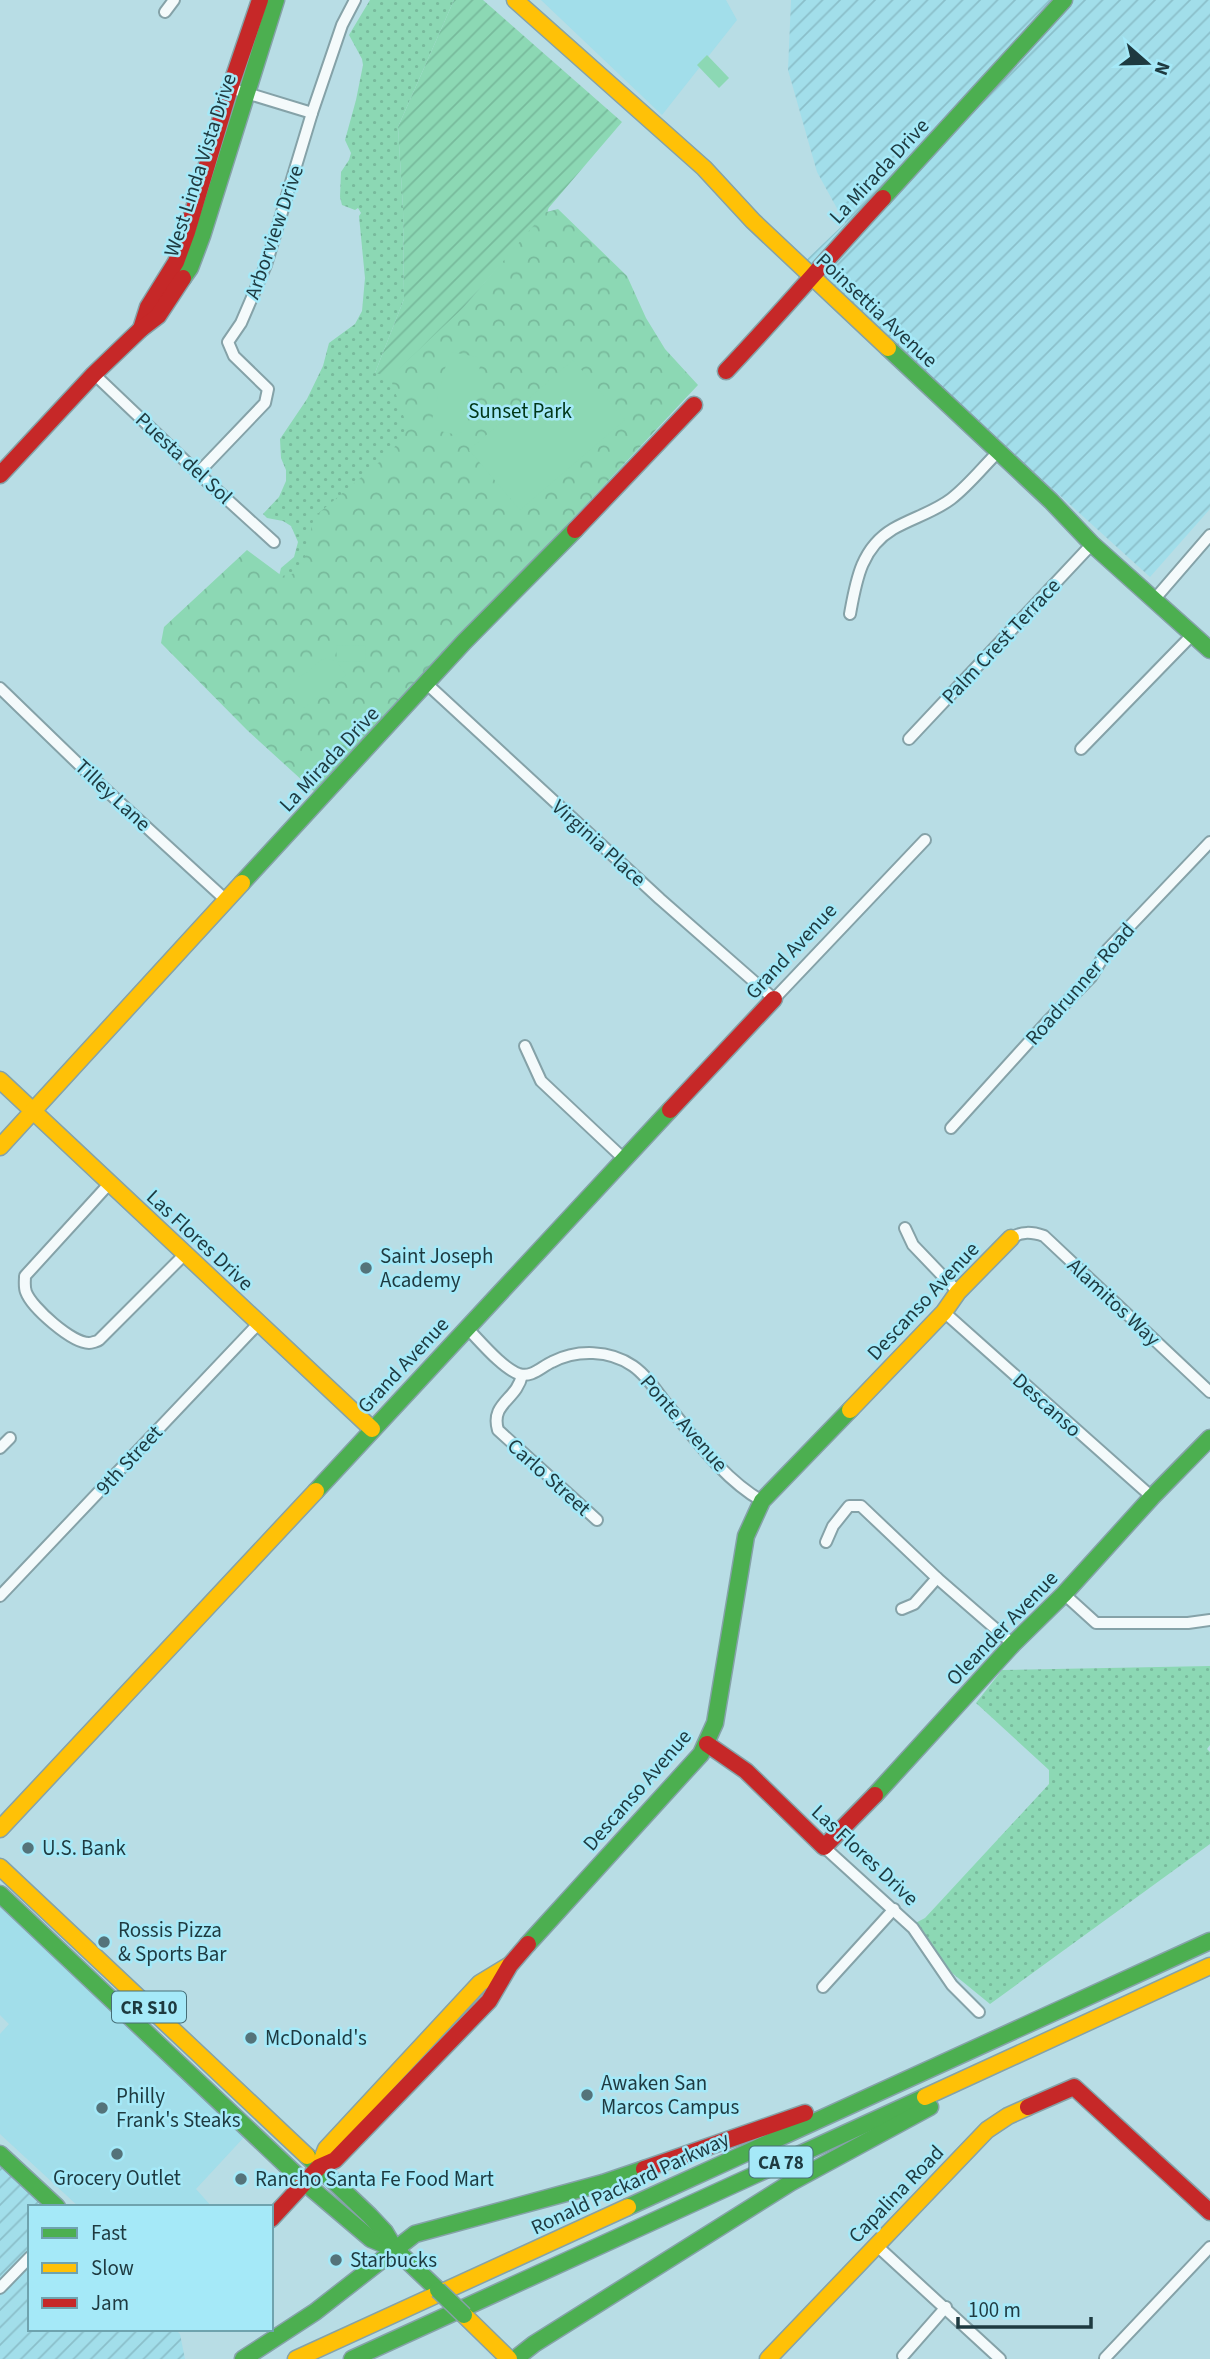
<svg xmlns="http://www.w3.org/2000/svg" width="1210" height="2359" font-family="'Source Sans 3',sans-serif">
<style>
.built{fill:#a2deea}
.industrial{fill:url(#industrial-furrows)}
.grass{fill:url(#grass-dots)}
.park{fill:url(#park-crowns)}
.garden{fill:url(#garden-furrows)}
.pitch{fill:#8cd8b4}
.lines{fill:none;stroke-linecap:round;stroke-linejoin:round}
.street-casing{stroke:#85a2a8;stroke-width:14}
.fast-casing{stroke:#85a2a8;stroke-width:19}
.slow-casing{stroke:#85a2a8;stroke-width:19}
.jam-casing{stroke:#85a2a8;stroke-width:19}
.street{stroke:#f4fafb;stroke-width:10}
.fast{stroke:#4caf50;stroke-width:16}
.slow{stroke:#ffc107;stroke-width:16}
.jam{stroke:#c62828;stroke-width:16}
.fast-bridge-casing{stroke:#85a2a8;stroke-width:19;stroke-linecap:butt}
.fast-bridge{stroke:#4caf50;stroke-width:16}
.poi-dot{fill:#54737a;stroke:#a5e9f8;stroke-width:2.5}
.labels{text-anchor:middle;stroke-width:5;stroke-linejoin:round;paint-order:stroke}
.shield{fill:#a5e9f8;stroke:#466e77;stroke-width:2}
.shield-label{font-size:19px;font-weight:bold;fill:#1e3a40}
.street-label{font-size:21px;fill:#1e3a40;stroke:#a5e9f8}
.park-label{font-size:21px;fill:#003718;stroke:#a5e9f8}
.poi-label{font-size:21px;fill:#1e3a40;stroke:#a5e9f8;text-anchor:start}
</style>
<defs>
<pattern id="industrial-furrows" width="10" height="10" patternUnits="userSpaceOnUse" patternTransform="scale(1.75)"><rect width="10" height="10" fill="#a2deea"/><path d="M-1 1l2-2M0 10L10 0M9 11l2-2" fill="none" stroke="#8bbfca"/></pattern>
<pattern id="grass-dots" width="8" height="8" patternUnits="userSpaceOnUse" patternTransform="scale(1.75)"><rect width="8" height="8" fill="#8cd8b4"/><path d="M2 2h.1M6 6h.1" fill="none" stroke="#78ba9c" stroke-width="1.8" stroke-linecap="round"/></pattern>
<pattern id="park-crowns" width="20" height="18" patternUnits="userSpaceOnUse" patternTransform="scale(1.75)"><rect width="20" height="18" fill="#8cd8b4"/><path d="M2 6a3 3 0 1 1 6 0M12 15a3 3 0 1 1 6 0" fill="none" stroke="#78ba9c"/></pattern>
<pattern id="garden-furrows" width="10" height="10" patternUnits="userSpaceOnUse" patternTransform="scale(1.75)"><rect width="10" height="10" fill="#8cd8b4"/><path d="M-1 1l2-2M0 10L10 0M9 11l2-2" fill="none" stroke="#78ba9c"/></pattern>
</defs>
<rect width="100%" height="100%" fill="#b8dde5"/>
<!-- built -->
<g class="built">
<polygon points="541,0 726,0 737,20 662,115"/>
<polygon points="0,1901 247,2134 196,2189 212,2207 79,2207 0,2134 0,2034 9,2024 0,2015"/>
</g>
<!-- industrial -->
<g class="industrial">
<polygon points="791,0 1210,0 1210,509 1150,577 803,263 845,223 817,172 788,70"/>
<polygon points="0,2164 45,2207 30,2207 30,2329 175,2329 180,2334 185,2359 0,2359"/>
</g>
<!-- grass -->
<g class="grass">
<polygon points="370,0 454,0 398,127 403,208 404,299 375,373 464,307 549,206 544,227 422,420 329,560 267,595 279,576 281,568 294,557 298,542 291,526 283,521 267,518 263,514 279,497 286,481 286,470 281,458 280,439 307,399 323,366 329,343 355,324 362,311 365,278 359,216 361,213 358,208 355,210 342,205 340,197 341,172 349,160 351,153 345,140 356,100 363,65 362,59 349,35"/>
<polygon points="1210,1666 1210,1745 1207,1749 1210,1752 1210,1844 990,2004 930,1955 906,1928 925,1918 1049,1784 1049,1770 976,1703 1002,1670"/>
</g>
<!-- park -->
<polygon class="park" points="558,209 627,276 646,318 665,349 698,385 316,793 247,730 161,643 164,627 247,550 282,576 301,572 314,517 390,453 408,429 390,377 464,307 543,213"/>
<!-- garden -->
<polygon class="garden" points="454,0 483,0 622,122 464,307 390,377 375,373 404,299 403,208 398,127"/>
<!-- pitch -->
<g class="pitch">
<polygon points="707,55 729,78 719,88 697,65"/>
<polygon points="452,352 477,357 481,362 464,430 457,435 436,430 431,423 448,357"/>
<polygon points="573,360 625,420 520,510 469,450"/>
<path d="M 365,645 L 366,661 L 337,662 L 346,675 L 302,709 C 295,701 283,691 294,680 C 298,676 304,675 309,671 C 319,662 322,654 337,662 L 336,646 Z"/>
</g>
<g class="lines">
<defs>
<g id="street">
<polyline points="165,12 174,0"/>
<polyline points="230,88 312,113"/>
<polyline points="94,374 198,473 274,542"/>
<polyline points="198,473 265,403 268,389 234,356 228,342 241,323 266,265 312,113 342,25 355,0"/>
<polyline points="1153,601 1210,535"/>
<path d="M 850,614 C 856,581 861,548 893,529 C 912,518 934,512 951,499 C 968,486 983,467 998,452"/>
<polyline points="427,684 660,899 774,999 925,840"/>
<polyline points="0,688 95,780 227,901"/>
<polyline points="909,739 1092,544"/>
<polyline points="1081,749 1193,634"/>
<polyline points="525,1046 541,1081 624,1159"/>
<polyline points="951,1128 1047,1022 1091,977 1108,949 1210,842"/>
<path d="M 109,1184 L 25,1276 C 25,1281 24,1287 26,1292 C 32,1308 72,1343 89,1343 C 91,1343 98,1341 99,1340 L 185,1254"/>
<polyline points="905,1228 913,1245 958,1292"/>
<path d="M 1011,1238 C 1022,1231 1032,1232 1044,1236 L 1210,1392"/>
<polyline points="944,1312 1152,1497"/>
<path d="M 467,1328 C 480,1341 502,1368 519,1374 C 532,1378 541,1367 552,1362 C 577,1349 610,1350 633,1366 C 646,1375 656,1390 665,1402 C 694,1437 722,1478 762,1501"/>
<path d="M 522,1375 C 517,1400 490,1403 498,1430 L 597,1520"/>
<polyline points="0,1448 10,1438"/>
<polyline points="826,1542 833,1526 849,1506 861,1506 937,1578 1013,1644"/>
<polyline points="1064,1594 1096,1623 1188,1623 1210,1620"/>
<polyline points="0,1596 258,1324"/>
<polyline points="902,1609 914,1604 937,1578"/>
<polyline points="824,1847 913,1928 952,1985 979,2012"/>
<polyline points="823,1987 894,1909"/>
<polyline points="876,2245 1000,2359"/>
<polyline points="0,2288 30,2257"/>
<polyline points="903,2356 946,2307"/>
<polyline points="1105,2358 1210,2247"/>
</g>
<g id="fast">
<polyline points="883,198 1064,0"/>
<polyline points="183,278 190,268 202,236 276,0"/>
<polyline points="888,348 1051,501 1092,544 1210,650"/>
<polyline points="242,883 464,642 575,530"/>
<polyline points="316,1491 670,1110"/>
<polyline points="875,1795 1013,1644 1064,1594 1152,1497 1210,1438"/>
<polyline points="0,1894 305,2183 371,2239 395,2249"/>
<polyline points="528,1944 701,1754 715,1723 746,1536 762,1501 850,1410"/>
<polyline points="0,2154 57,2207"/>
<polyline points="307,2156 370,2216 385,2232 395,2249 438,2290"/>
<polyline points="628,2207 1210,1941"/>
<polyline points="243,2359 315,2312 415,2234 603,2183 644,2169"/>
<polyline points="352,2359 925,2097"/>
<polyline points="515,2359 534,2344 790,2183 930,2107"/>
</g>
<g id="slow">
<polyline points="515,0 704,168 753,221 888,348"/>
<polyline points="0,1080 372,1429"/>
<polyline points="0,1147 242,883"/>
<polyline points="850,1410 944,1312 958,1292 1011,1238"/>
<polyline points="0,1829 316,1491"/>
<polyline points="0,1867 307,2156"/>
<polyline points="925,2097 1210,1966"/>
<polyline points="319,2167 326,2149 480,1983 508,1966"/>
<polyline points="464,2315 509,2359"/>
<polyline points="296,2359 628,2207"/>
<polyline points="768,2359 987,2130 1008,2116 1028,2107"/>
</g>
<g id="jam">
<polyline points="141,329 148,307 176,262 187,232 230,88 260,0"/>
<path d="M 726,371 C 780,314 830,255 883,198"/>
<polyline points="0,475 94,374 141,329 158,316 183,278"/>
<polyline points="575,530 694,405"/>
<polyline points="670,1110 774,999"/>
<polyline points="707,1744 746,1771 824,1847 875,1795"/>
<polyline points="1028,2107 1074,2087 1210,2212"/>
<polyline points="644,2169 805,2113"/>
<polyline points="271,2219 319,2167 335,2160 489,2001 510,1965 528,1944"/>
</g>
</defs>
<!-- street casing -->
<use href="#street" class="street-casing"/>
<!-- fast casing -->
<use href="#fast" class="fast-casing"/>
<!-- slow casing -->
<use href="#slow" class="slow-casing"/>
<!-- jam casing -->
<use href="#jam" class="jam-casing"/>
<!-- street -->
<use href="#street" class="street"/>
<!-- fast -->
<use href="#fast" class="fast"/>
<!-- slow -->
<use href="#slow" class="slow"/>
<!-- jam -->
<use href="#jam" class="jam"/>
<defs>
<polyline id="fast-bridge" points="438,2290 464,2315"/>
</defs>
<!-- fast-bridge casing -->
<use href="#fast-bridge" class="fast-bridge-casing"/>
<!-- fast-bridge -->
<use href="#fast-bridge" class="fast-bridge"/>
</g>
<!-- markers -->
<g class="poi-dot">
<circle cx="366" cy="1268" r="7"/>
<circle cx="28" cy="1848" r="7"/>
<circle cx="104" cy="1942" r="7"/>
<circle cx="251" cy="2038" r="7"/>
<circle cx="587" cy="2095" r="7"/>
<circle cx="102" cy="2108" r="7"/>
<circle cx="117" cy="2154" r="7"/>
<circle cx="241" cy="2179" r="7"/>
<circle cx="336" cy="2260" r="7"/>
</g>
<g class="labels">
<!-- shield labels -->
<g class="shield">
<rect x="112" y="1991.5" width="74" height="31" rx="5"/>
<rect x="749.5" y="2146.5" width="63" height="31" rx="5"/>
</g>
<g class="shield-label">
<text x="149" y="2014">CR S10</text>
<text x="781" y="2169">CA 78</text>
</g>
<!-- street labels -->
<g class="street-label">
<text transform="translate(200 165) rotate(-72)" y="7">West Linda Vista Drive</text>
<text transform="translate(879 171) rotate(-47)" y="7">La Mirada Drive</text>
<text transform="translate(274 232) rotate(-71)" y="7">Arborview Drive</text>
<text transform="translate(877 310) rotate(43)" y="7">Poinsettia Avenue</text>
<text transform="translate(184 458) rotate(43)" y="7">Puesta del Sol</text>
<text transform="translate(1001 641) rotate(-47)" y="7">Palm Crest Terrace</text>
<text transform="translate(329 759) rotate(-47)" y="7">La Mirada Drive</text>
<text transform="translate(113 795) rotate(43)" y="7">Tilley Lane</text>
<text transform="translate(599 843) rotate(42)" y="7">Virginia Place</text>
<text transform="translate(791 951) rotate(-47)" y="7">Grand Avenue</text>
<text transform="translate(1080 984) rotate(-49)" y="7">Roadrunner Road</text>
<text transform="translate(200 1240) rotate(43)" y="7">Las Flores Drive</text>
<text transform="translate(923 1301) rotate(-47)" y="7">Descanso Avenue</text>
<text transform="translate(1114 1302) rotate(43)" y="7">Alamitos Way</text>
<text transform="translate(403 1365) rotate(-47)" y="7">Grand Avenue</text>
<text transform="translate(1047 1405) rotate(42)" y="7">Descanso</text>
<text transform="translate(684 1423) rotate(49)" y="7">Ponte Avenue</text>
<text transform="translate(129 1460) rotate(-47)" y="7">9th Street</text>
<text transform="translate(549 1477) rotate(42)" y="7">Carlo Street</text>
<text transform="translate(1002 1628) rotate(-46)" y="7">Oleander Avenue</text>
<text transform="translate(637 1790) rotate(-49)" y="7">Descanso Avenue</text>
<text transform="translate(865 1855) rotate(43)" y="7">Las Flores Drive</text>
<text transform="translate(630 2183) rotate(-25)" y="7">Ronald Packard Parkway</text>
<text transform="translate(896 2194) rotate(-46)" y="7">Capalina Road</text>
</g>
<!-- park labels -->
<g class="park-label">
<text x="520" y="418">Sunset Park</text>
</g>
<!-- poi labels -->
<g class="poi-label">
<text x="380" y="1263">Saint Joseph<tspan x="380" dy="24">Academy</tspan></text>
<text x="42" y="1855">U.S. Bank</text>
<text x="118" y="1937">Rossis Pizza<tspan x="118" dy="24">&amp; Sports Bar</tspan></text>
<text x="265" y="2045">McDonald's</text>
<text x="601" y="2090">Awaken San<tspan x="601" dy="24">Marcos Campus</tspan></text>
<text x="116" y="2103">Philly<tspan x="116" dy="24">Frank's Steaks</tspan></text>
<text x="117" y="2185" text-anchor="middle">Grocery Outlet</text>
<text x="255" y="2186">Rancho Santa Fe Food Mart</text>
<text x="350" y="2267">Starbucks</text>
</g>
</g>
<!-- legend -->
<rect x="28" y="2205" width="245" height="126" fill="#a5e9f8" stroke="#6fa3ae" stroke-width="2"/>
<rect x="42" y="2228" width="35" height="10" fill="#4caf50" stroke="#6fa3ae" stroke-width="2"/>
<text x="91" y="2240" font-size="21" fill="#1e3a40">Fast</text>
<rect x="42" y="2263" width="35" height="10" fill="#ffc107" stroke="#6fa3ae" stroke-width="2"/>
<text x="91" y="2275" font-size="21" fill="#1e3a40">Slow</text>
<rect x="42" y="2298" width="35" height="10" fill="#c62828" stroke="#6fa3ae" stroke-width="2"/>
<text x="91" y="2310" font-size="21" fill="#1e3a40">Jam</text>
<!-- north arrow -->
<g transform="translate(1147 63) rotate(110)" stroke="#a5e9f8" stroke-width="5" paint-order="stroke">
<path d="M0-5L12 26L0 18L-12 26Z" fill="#1e3a40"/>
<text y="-10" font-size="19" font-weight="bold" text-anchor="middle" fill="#1e3a40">N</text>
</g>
<!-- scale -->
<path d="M958 2317v10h133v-10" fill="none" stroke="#1e3a40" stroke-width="3.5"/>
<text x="968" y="2317" font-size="21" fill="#1e3a40" stroke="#a5e9f8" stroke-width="5" paint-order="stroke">100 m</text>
</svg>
